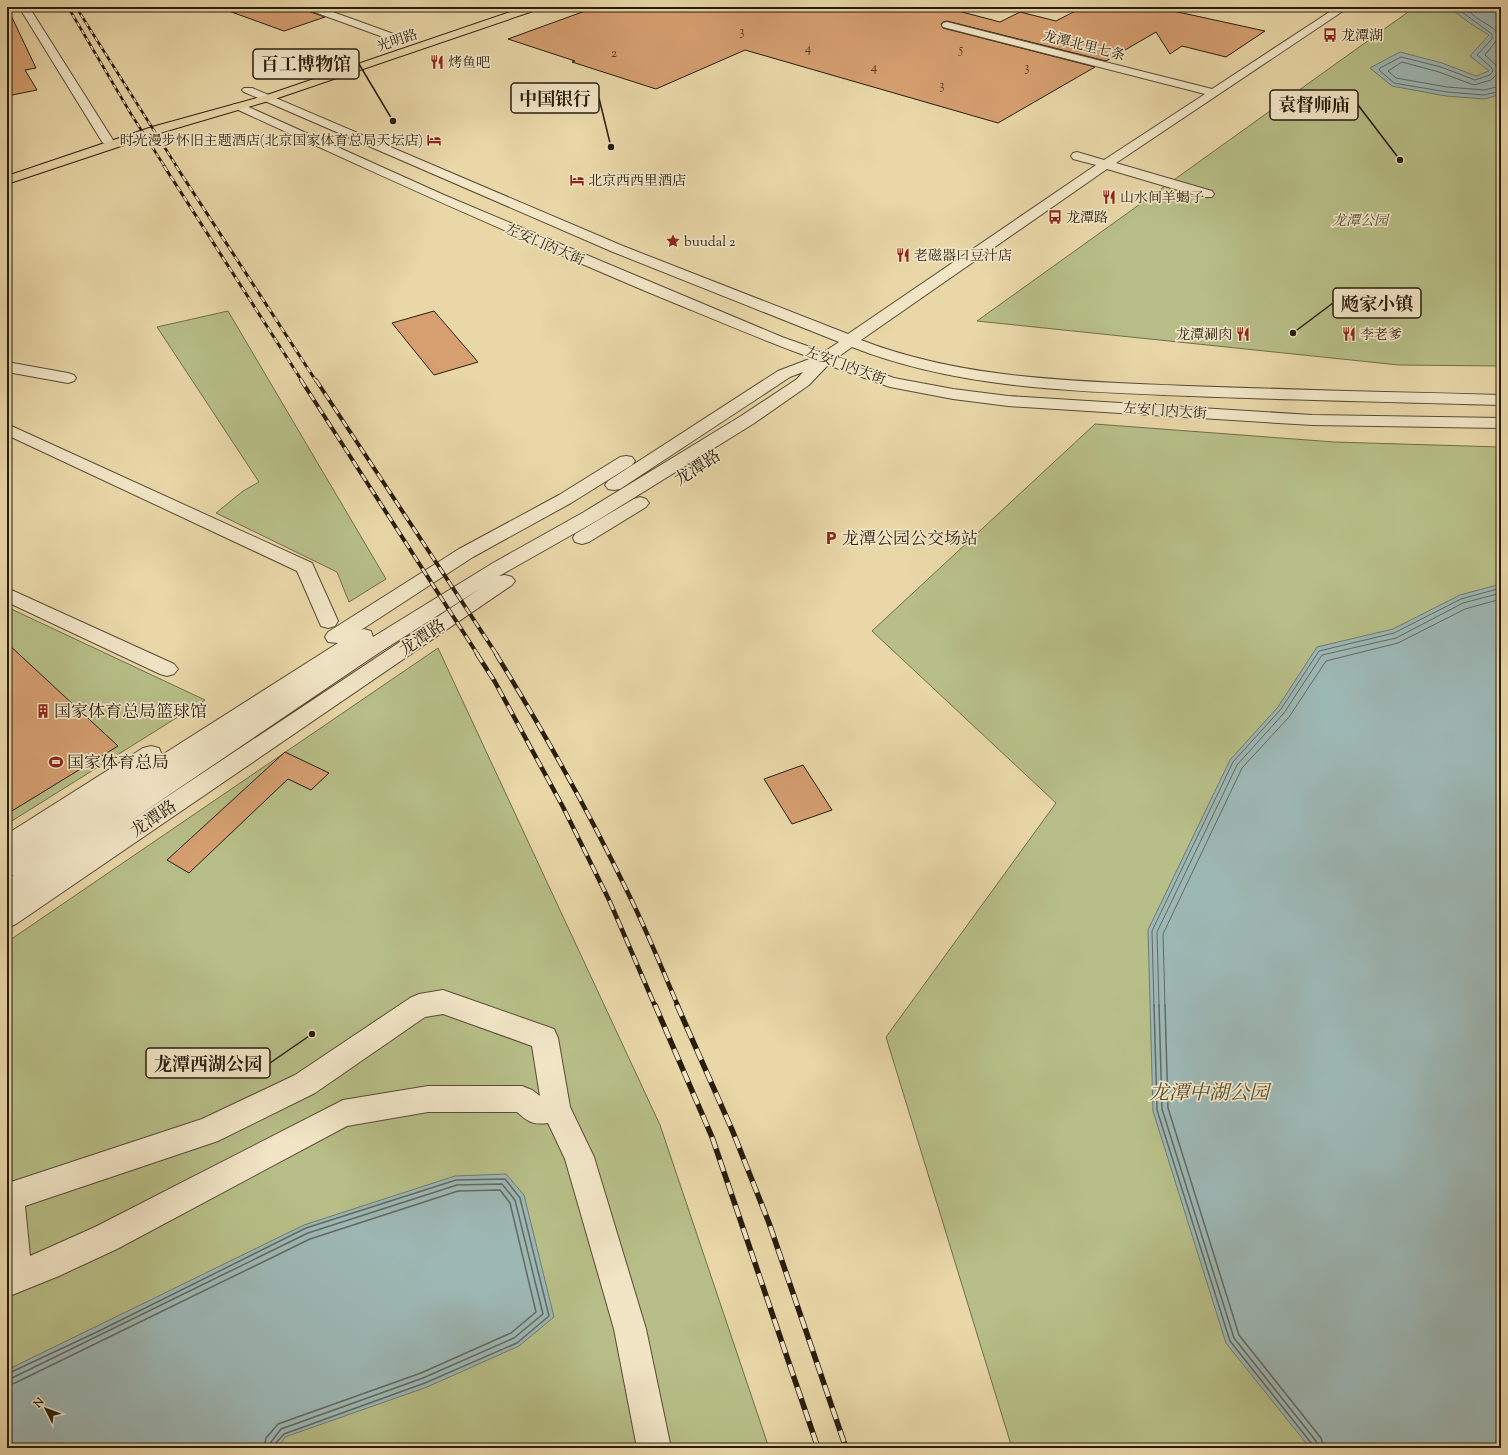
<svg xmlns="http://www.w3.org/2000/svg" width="1508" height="1455" font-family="'Sorts Mill Goudy','Noto Serif SC',serif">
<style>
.green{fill:#b7be87;stroke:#706e4a}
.water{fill:#9db7b4;stroke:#6e7972}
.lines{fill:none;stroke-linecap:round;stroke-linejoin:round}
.shore-far1{stroke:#626a61;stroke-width:1}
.shore{stroke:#626a61;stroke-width:1.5}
.building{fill:#d59f70;stroke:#281d0e}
.minor-casing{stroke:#584c34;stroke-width:2}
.major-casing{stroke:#281d0e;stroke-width:2}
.minor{fill:#f1e5c6;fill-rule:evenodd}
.major{fill:#e9d7a8;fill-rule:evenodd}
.rail-far4-casing{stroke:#281d0e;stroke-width:2.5}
.rail-far3-casing{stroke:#281d0e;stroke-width:3}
.rail-far2-casing{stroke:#281d0e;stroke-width:4}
.rail-far1-casing{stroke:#281d0e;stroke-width:4.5}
.rail-casing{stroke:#281d0e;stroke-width:5.5}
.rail-far4{stroke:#f1e5c6;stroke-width:1.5;stroke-dasharray:4.5;stroke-linecap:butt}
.rail-far3{stroke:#f1e5c6;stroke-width:2;stroke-dasharray:6;stroke-linecap:butt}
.rail-far2{stroke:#f1e5c6;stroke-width:2.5;stroke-dasharray:8;stroke-linecap:butt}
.rail-far1{stroke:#f1e5c6;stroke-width:3;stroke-dasharray:10;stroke-linecap:butt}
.rail{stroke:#f1e5c6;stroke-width:4;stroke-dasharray:12;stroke-linecap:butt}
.labels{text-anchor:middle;stroke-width:3.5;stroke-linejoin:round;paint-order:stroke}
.far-number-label{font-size:13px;fill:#533e26}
.far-poi-label{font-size:14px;fill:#281d0e;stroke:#f1e5c6;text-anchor:start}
.far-street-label{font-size:14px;fill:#281d0e;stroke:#f1e5c6}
.far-park-label{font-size:14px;font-style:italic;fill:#534d32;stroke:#f1e5c6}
.street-label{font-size:17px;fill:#281d0e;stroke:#f1e5c6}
.poi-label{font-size:17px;fill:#281d0e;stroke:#f1e5c6;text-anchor:start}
.near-park-label{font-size:20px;font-style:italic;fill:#534d32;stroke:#f1e5c6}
.leader{fill:none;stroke:#281d0e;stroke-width:1.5}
.callout-dot{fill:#281d0e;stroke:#f1e5c6;stroke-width:1.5}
.callout{fill:#f1e5c6;stroke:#281d0e;stroke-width:1.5}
.callout-label{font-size:18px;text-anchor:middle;font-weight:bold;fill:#281d0e}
</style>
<rect width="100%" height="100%" fill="#e9d7a8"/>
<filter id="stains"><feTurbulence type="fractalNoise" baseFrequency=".005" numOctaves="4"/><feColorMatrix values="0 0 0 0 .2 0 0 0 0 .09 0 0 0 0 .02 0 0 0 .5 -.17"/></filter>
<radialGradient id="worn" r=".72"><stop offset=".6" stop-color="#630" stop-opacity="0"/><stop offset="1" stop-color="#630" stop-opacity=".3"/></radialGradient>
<!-- green -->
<g class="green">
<polygon points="1415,7 1501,7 1501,366 1399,365 977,321"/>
<polygon points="228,311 386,579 349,602 337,572 216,513 243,491 259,482 157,327"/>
<polygon points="1095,424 1334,442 1501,447 1501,1448 1012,1448 886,1037 1056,803 872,631"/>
<polygon points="7,607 205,700 7,824"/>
<polygon points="438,648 660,1125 769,1448 7,1448 7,942"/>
</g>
<!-- water -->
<g class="water">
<polygon points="1460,7 1501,7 1501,94 1485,99 1446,96 1392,86 1370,68 1400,52 1442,63 1476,76 1489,71 1470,56 1489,35 1471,24 1454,11"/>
<polygon points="1501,584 1501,1448 1310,1448 1226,1343 1153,1111 1148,930 1230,760 1278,707 1317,647 1393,629 1460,595"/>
<polygon points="506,1174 524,1195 554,1317 519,1346 427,1387 285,1437 278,1448 7,1448 7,1370 304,1225 455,1176"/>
</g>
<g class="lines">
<!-- shore-far1 -->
<g class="shore-far1">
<polyline points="1461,7 1462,12 1492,34 1492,39 1477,55 1491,67 1493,71 1490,75 1475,80 1441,67 1401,57 1380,68 1379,70 1394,83 1447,92 1484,95 1501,91"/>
<path d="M 1467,7 C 1473,20 1488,22 1497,32 L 1497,40 L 1485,55 L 1495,64 L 1498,70 L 1497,74 L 1491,80 L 1474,85 L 1439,72 L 1402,62 L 1388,71 L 1396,78 L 1447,87 L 1484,90 L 1501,86"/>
<polyline points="1154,1006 1152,931 1233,762 1281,709 1319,651 1394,633 1461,599 1501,588"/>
<polyline points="1159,1006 1157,932 1237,765 1284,713 1322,655 1396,638 1463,603 1501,593"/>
<polyline points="1165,1006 1163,934 1242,768 1289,717 1326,661 1398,643 1465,609 1501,599"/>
</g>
<!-- shore -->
<g class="shore">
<polyline points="1154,1005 1157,1110 1230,1341 1312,1444 1313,1448"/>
<polyline points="1159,1005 1162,1109 1234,1338 1316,1441 1318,1448"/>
<polyline points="1165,1005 1168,1108 1239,1335 1321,1438 1324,1448"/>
<polyline points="7,1374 97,1332 306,1228 456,1180 505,1179 520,1198 549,1316 517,1343 425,1383 284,1434 275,1444 275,1448"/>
<polyline points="7,1379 12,1378 308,1233 457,1185 502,1184 515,1200 543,1314 514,1338 423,1378 281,1429 271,1442 270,1448"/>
<polyline points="7,1385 15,1383 310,1239 458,1191 500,1190 510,1203 536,1312 511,1333 421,1373 278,1424 266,1438 264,1448"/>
</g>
</g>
<!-- building -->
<g class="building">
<polygon points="7,7 36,68 25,70 37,90 7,96"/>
<polygon points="227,7 304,7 305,10 325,17 284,31 226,10"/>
<polygon points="596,7 943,7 1000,22 1020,12 1056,21 1083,7 1155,7 1265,31 1226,57 1182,46 1170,54 1156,32 1106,61 947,21 943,22 941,24 943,28 1095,67 998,123 745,50 656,89 572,62 575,61 508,39"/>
<polygon points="434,311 478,362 434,375 392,323"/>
<polygon points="7,643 118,746 7,814"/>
<polygon points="285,752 329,773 311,790 288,779 189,873 167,860"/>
<polygon points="803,765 832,810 792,824 764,779"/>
</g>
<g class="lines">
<defs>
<g id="minor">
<polygon points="19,7 29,7 113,140 111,143 103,143 101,140"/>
<polygon points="305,7 319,7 402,37 403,39 398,42 394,41 306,9"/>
<path d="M 1337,7 L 1349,7 L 1116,163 L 1212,191 L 1214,194 L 1212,197 L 1202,197 L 1107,169 L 861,340 C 964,380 1078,381 1187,386 C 1292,390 1396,392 1501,395 L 1501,405 C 1397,402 1293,400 1189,396 C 1076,391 958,389 852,347 L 838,357 L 894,378 L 953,389 L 1008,396 L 1312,415 L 1501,418 L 1501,428 L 1312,425 L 1008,406 L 953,399 L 890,387 L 828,365 L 809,385 L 753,424 L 598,520 L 499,576 L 505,575 L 512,577 L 515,581 L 512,585 L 16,924 L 7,928 L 7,904 L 11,901 L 7,902 L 7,879 L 14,875 L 7,877 L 7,834 L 143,748 L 151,746 L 159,748 L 162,755 L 338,643 L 328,642 L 325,637 L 328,632 L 459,549 L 559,495 L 620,457 L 626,456 L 632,457 L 635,461 L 632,465 L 571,503 L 473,557 L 361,630 L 364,629 L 371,631 L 373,637 L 493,563 L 584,512 L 741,416 L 797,379 L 803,372 L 790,377 L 620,489 L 614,490 L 608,489 L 605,485 L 608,481 L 778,371 L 812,358 C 757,338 704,315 650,293 C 510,234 372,172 234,108 L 232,106 L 234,104 L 242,104 L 444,195 L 782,337 L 824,352 L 839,342 L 613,252 L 244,92 L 242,90 L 244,88 L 252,88 L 623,246 L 848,334 L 1096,165 L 1073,159 L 1071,156 L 1073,153 L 1077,152 L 1104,160 L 1205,94 L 943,27 L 942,25 L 943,23 L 947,22 L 1212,89 ZM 481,588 L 132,820 L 377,654 Z"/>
<polygon points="7,362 68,373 74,375 76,378 74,381 68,383 7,372"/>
<polygon points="7,424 312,563 338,621 335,626 328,628 321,626 297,571 7,435"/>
<polygon points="640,497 646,499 649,503 646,507 589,542 582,544 575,542 573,538 575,534 634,499"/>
<polygon points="7,588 174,664 178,669 174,674 167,676 160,674 7,602"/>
<path d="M 443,990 L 554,1029 L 558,1038 L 570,1107 L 594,1157 L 646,1329 L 671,1448 L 637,1448 L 614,1329 L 565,1159 L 548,1123 C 533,1125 528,1122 517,1112 L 428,1112 L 347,1126 L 117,1249 L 59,1276 L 7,1297 L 7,1180 L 11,1182 L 202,1119 L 295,1075 L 410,998 L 419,994 ZM 443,1014 L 532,1046 L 540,1096 L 532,1090 L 522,1086 L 428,1086 L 343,1100 L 95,1227 L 30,1256 L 25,1206 L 218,1141 L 315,1093 L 425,1017 Z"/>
</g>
<polygon id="major" points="525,7 540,7 539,9 272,100 160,133 7,184 7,176 152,127 264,96"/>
</defs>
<!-- minor casing -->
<use href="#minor" class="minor-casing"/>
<!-- major casing -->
<use href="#major" class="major-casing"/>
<!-- minor -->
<use href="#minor" class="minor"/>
<!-- major -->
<use href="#major" class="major"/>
<defs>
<g id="rail-far4">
<polyline points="68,7 131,114 165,167"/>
<polyline points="76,7 177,167"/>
</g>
<g id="rail-far3">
<polyline points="164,166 302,381"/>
<polyline points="176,166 316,381"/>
</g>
<g id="rail-far2">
<polyline points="301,380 478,655"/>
<polyline points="316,380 497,655"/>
</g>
<g id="rail-far1">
<polyline points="477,654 495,682 563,807 610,902 655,1006"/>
<path d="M 496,654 C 544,732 589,812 629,895 C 647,931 662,969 678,1006"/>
</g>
<g id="rail">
<polyline points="655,1005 712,1137 818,1448"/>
<polyline points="677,1005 733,1132 769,1223 846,1448"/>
</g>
</defs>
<!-- rail-far4 casing -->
<use href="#rail-far4" class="rail-far4-casing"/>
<!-- rail-far3 casing -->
<use href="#rail-far3" class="rail-far3-casing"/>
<!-- rail-far2 casing -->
<use href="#rail-far2" class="rail-far2-casing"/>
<!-- rail-far1 casing -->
<use href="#rail-far1" class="rail-far1-casing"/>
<!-- rail casing -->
<use href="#rail" class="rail-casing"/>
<!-- rail-far4 -->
<use href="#rail-far4" class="rail-far4"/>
<!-- rail-far3 -->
<use href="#rail-far3" class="rail-far3"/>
<!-- rail-far2 -->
<use href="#rail-far2" class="rail-far2"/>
<!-- rail-far1 -->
<use href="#rail-far1" class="rail-far1"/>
<!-- rail -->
<use href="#rail" class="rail"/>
</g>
<!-- icons -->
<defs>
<symbol id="bus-bare" viewBox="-9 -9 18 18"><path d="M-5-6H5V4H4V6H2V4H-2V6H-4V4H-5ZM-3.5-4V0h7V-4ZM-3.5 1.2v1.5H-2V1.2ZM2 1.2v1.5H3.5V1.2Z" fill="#8f2418" stroke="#f1e5c6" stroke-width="2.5" paint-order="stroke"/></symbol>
<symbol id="restaurant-bare" viewBox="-9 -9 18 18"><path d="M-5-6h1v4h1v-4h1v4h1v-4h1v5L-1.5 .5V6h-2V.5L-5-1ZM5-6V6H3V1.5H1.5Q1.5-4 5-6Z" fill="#8f2418" stroke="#f1e5c6" stroke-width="2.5" paint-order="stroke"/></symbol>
<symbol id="hotel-bare" viewBox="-9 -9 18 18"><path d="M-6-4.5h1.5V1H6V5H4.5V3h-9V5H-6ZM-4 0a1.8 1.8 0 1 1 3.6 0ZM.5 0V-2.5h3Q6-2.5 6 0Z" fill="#8f2418" stroke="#f1e5c6" stroke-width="2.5" paint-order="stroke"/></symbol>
<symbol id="sight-bare" viewBox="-9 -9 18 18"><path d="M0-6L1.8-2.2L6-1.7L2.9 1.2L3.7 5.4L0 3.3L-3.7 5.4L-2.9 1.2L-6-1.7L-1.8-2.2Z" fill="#8f2418" stroke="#f1e5c6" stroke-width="2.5" paint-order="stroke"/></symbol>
<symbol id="parking-bare" viewBox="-9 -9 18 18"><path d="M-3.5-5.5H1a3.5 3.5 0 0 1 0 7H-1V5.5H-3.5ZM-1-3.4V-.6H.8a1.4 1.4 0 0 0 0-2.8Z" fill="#8f2418" stroke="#f1e5c6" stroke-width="2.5" paint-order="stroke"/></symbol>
<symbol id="building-bare" viewBox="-9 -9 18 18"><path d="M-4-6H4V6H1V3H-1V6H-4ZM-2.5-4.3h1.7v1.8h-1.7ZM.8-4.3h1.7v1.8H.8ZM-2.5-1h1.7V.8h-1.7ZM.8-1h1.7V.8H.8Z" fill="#8f2418" stroke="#f1e5c6" stroke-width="2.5" paint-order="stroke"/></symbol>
<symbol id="stadium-bare" viewBox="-9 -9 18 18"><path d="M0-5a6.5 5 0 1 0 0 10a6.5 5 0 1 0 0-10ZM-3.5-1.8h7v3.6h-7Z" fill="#8f2418" stroke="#f1e5c6" stroke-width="2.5" paint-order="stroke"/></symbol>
</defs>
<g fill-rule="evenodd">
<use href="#bus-bare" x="1320" y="25" width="20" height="20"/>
<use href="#restaurant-bare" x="427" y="52" width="20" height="20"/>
<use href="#hotel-bare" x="424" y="130" width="20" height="20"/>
<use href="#hotel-bare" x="567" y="170" width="20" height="20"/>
<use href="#restaurant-bare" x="1099" y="187" width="20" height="20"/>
<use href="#bus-bare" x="1045" y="207" width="20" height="20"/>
<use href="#sight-bare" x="663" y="231" width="20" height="20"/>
<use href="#restaurant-bare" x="893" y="245" width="20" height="20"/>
<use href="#restaurant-bare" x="1233" y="324" width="20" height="20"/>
<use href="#restaurant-bare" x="1339" y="324" width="20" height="20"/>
<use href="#parking-bare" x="821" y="528" width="20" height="20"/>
<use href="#building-bare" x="33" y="701" width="20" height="20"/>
<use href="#stadium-bare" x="46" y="752" width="20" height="20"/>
</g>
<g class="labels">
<!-- far-number labels -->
<g class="far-number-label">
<text x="742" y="35">3</text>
<text x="808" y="52">4</text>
<text x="961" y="53">5</text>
<text x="614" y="57">2</text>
<text x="874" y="71">4</text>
<text x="1027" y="71">3</text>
<text x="942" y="89">3</text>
</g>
<!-- far-poi labels -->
<g class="far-poi-label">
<text x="1341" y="40">龙潭湖</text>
<text x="448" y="67">烤鱼吧</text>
<text x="423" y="145" text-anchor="end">时光漫步怀旧主题酒店(北京国家体育总局天坛店)</text>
<text x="588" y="185">北京西西里酒店</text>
<text x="1120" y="202">山水间羊蝎子</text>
<text x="1066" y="222">龙潭路</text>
<text x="684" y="246">buudal 2</text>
<text x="914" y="260">老磁器口豆汁店</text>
<text x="1232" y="339" text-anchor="end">龙潭涮肉</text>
<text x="1360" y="339">李老爹</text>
</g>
<!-- far-street labels -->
<g class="far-street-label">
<text transform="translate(397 40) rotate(-19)" y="5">光明路</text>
<text transform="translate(1084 45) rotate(14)" y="5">龙潭北里七条</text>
<text transform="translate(545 244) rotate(23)" y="5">左安门内大街</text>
<text transform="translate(846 365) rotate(20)" y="5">左安门内大街</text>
<text transform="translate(1165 410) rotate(4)" y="5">左安门内大街</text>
</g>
<!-- far-park labels -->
<g class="far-park-label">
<text x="1360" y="225">龙潭公园</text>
</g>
<!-- street labels -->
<g class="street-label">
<text transform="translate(697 467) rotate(-33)" y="6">龙潭路</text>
<text transform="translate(422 637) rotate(-34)" y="6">龙潭路</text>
<text transform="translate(153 818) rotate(-34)" y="6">龙潭路</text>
</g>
<!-- poi labels -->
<g class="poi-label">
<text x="842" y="544">龙潭公园公交场站</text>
<text x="54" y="717">国家体育总局篮球馆</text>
<text x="67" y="768">国家体育总局</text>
</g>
<!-- near-park labels -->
<g class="near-park-label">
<text x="1209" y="1099">龙潭中湖公园</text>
</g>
</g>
<!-- callouts -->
<path class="leader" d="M393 121L359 64M611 147L599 98M1400 160L1358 105M1293 333L1333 303M312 1034L270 1063"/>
<g class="callout-dot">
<circle cx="393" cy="121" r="4"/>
<circle cx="611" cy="147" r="4"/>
<circle cx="1400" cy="160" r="4"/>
<circle cx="1293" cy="333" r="4"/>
<circle cx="312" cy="1034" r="4"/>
</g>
<g class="callout">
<rect x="253" y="49" width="106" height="30" rx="4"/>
<rect x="511" y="83" width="88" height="30" rx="4"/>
<rect x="1270" y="90" width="88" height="30" rx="4"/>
<rect x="1333" y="288" width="88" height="30" rx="4"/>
<rect x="146" y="1048" width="124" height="30" rx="4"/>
</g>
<g class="callout-label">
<text x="306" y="70">百工博物馆</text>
<text x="555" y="105">中国银行</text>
<text x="1314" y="111">袁督师庙</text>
<text x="1377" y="310">飏家小镇</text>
<text x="208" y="1070">龙潭西湖公园</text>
</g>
<!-- margin -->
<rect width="1508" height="1455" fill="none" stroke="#e9d7a8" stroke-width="24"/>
<rect x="8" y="8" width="1492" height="1439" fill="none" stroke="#281d0e" stroke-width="2"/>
<rect x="12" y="12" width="1484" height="1431" fill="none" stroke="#281d0e"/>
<!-- north arrow -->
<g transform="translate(46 1409) rotate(312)" stroke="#f1e5c6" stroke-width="3" paint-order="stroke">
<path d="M0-3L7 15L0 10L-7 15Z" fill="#281d0e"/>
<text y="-6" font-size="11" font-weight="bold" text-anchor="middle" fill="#281d0e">N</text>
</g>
<rect width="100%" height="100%" filter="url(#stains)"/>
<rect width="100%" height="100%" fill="url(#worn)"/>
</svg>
